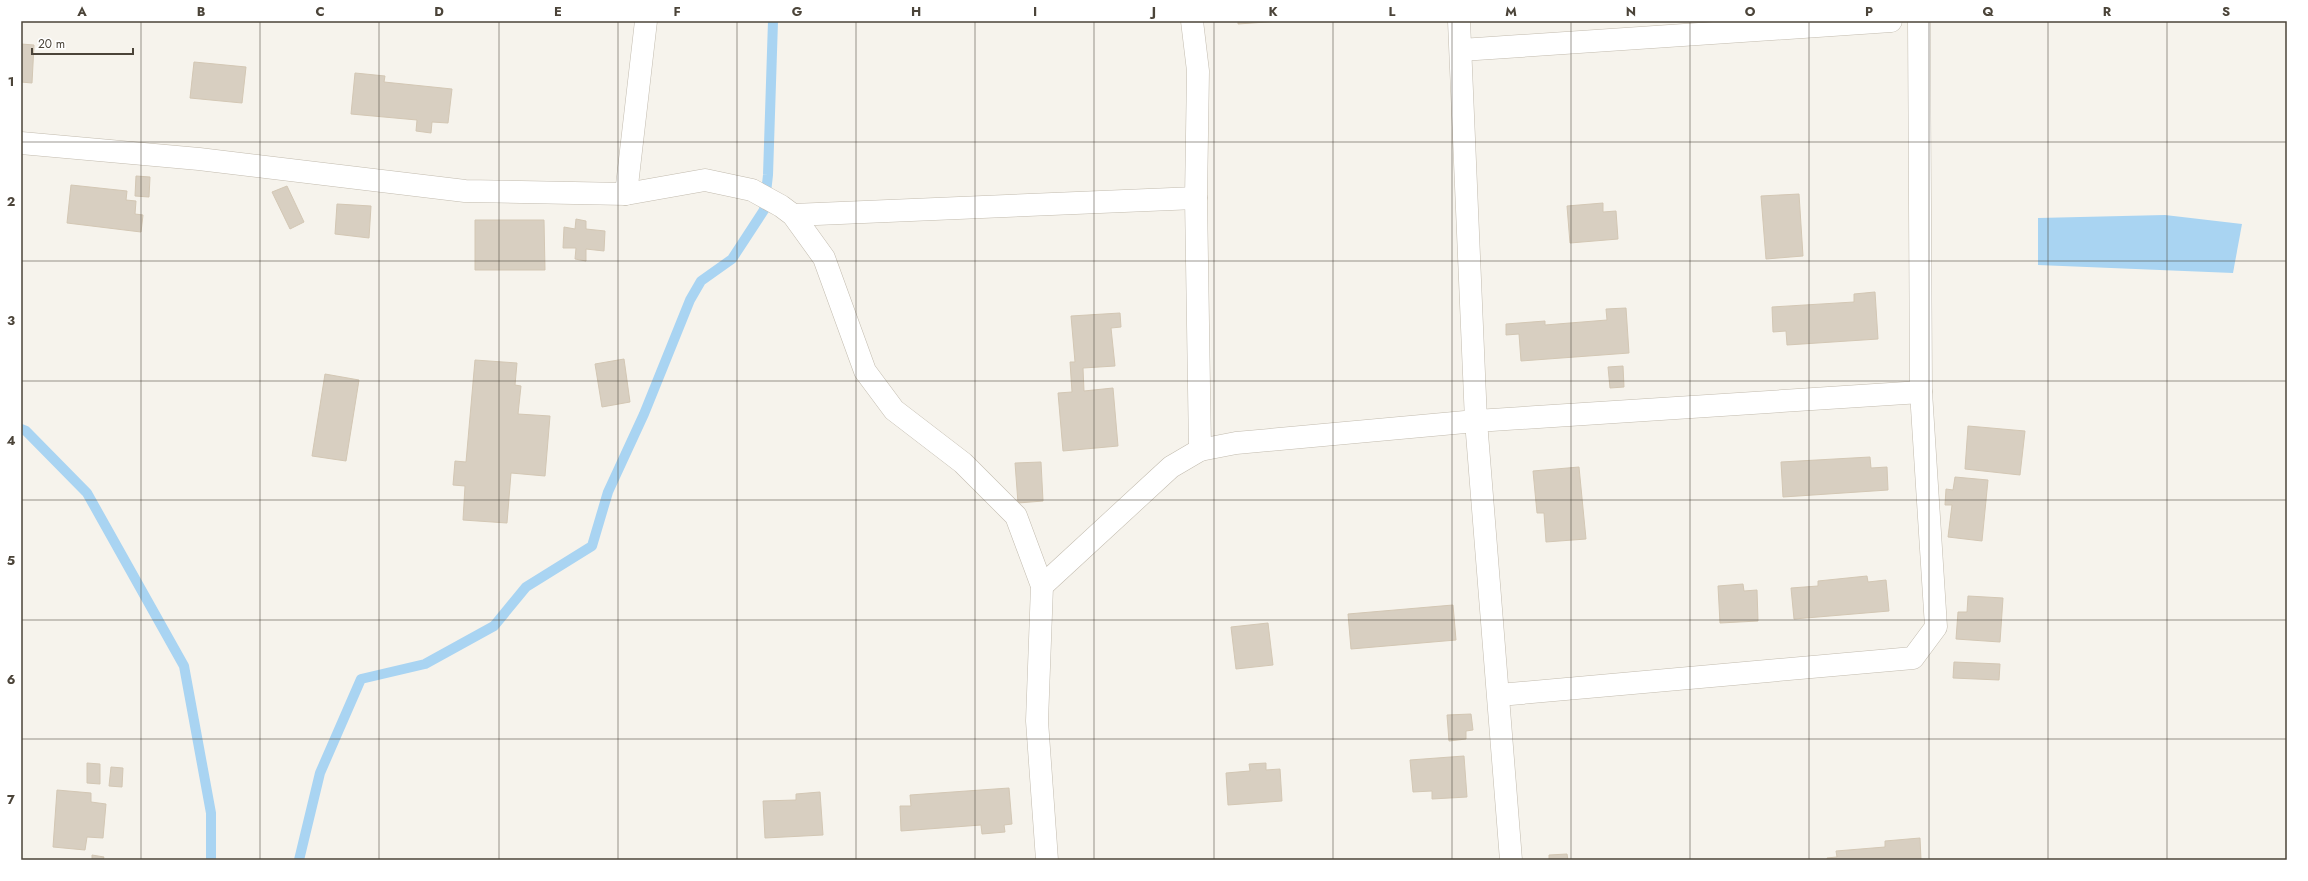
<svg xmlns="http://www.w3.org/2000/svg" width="2308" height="881" font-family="Jost,sans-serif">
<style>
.water{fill:#a9d4f2}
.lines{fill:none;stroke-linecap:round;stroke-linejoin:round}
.stream{stroke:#a9d4f2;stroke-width:10}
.building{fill:#d8cfc1;stroke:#d3c7b4}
.minor-casing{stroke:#c2bbae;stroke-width:23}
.minor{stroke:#fff;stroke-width:22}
.grid{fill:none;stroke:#4b4439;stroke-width:1;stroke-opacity:0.55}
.neatline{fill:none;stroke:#4b4439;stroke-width:1.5}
.grid-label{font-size:13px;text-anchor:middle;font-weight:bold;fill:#4b4439}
</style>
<rect width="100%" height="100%" fill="#f6f3ec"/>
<!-- water -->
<polygon class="water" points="2165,215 2242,224 2233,273 2038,265 2038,218"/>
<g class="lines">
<!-- stream -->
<g class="stream">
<polyline points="21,429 26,431 87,493 184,666 211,813 211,860"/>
<polyline points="299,860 320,773 361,679 425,664 494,626 526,587 592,546 608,492 644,414 690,300 701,281 732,259 764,210 768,175 773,21"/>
</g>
</g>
<!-- building -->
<g class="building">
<polygon points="1238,21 1280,21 1238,24"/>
<polygon points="21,44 34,45 32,83 21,82"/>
<polygon points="194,62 246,67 242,103 190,98"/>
<polygon points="355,73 385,76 384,82 452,89 448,123 432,122 431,133 416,131 417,120 351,114"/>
<polygon points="136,176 150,177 149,197 135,196"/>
<polygon points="71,185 127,191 126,200 136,201 135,214 143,215 141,232 67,223"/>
<polygon points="287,186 304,222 290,229 272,192"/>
<polygon points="1799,194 1803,256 1766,259 1761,196"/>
<polygon points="1603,203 1603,212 1616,211 1618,239 1570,243 1567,206"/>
<polygon points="337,204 371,206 369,238 335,234"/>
<polygon points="576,219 586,221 586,229 605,231 604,251 586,249 586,261 575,259 576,248 563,248 564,227 575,229"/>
<polygon points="475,220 544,220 545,270 475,270"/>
<polygon points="1875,292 1878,339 1787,345 1786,331 1773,332 1772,307 1854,302 1854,294"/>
<polygon points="1626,308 1629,353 1521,361 1519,334 1506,335 1506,324 1545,321 1545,325 1607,320 1606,309"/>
<polygon points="1120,313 1121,327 1111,328 1115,366 1083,368 1084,391 1113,388 1118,446 1063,451 1058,393 1072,392 1070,362 1075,362 1071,316"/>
<polygon points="624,359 630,402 602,407 595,364"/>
<polygon points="475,360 517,363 515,385 521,386 518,414 550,416 545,476 511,473 507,523 463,520 465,486 453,485 455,461 466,462"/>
<polygon points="1623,366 1624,387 1610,388 1608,367"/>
<polygon points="325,374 359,380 346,461 312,456"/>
<polygon points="1968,426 2025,431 2020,475 1965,469"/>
<polygon points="1870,457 1871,468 1887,467 1888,490 1783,497 1781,462"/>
<polygon points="1041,462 1043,501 1018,503 1015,463"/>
<polygon points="1579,467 1586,539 1546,542 1544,513 1537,513 1533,471"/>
<polygon points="1955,477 1988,480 1982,541 1948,537 1952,505 1945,505 1946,489 1953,490"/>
<polygon points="1867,576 1868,582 1886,580 1889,611 1794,619 1791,588 1818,586 1818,581"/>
<polygon points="1743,584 1744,591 1757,590 1758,621 1720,623 1718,586"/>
<polygon points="1968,596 2003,598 2000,642 1956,639 1958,612 1967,612"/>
<polygon points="1453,605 1456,640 1351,649 1348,614"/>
<polygon points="1268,623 1273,665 1236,669 1231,627"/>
<polygon points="1954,662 2000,664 1999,680 1953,678"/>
<polygon points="1471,714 1473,730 1466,731 1466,739 1449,741 1447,715"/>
<polygon points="1464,756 1467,797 1432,799 1432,791 1413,792 1410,760"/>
<polygon points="87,763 100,764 100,784 87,783"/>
<polygon points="1266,763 1266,770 1280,769 1282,801 1228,805 1226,773 1250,771 1249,764"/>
<polygon points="111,767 123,768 122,787 109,786"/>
<polygon points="1009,788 1012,824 1004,825 1005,832 982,834 981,825 901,831 900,806 911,806 910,795"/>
<polygon points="57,790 91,793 91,802 106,804 103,838 87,837 85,850 53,847"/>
<polygon points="820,792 823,835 765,838 763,801 796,800 796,794"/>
<polygon points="1920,838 1921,860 1827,860 1827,858 1837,857 1836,851 1885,847 1885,841"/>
<polygon points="1567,854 1568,860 1549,860 1549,855"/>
<polygon points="92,855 104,857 103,860 92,860"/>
</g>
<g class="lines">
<defs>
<g id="minor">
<polyline points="1192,21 1198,71 1196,198 1200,450"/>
<polyline points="1459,21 1476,421 1511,860"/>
<polyline points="1461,50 1891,21"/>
<polyline points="21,143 199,159 465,191 626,194 705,180 752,190 781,206 793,215 824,258 865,371 894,410 963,463 1016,516 1042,586 1037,721 1047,860"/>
<polyline points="626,194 646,21"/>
<polyline points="793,215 1196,198"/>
<polyline points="1042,586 1171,467 1200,450 1236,443 1476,421 1921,392"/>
<polyline points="1499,695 1913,658 1936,627 1921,392 1919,21"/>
</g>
</defs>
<!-- minor casing -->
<use href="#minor" class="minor-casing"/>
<!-- minor -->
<use href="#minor" class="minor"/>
</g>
<!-- grid -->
<path class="grid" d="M 141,21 L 141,860M 260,21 L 260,860M 379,21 L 379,860M 499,21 L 499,860M 618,21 L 618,860M 737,21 L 737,860M 856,21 L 856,860M 975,21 L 975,860M 1094,21 L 1094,860M 1214,21 L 1214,860M 1333,21 L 1333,860M 1452,21 L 1452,860M 1571,21 L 1571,860M 1690,21 L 1690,860M 1809,21 L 1809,860M 1929,21 L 1929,860M 2048,21 L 2048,860M 2167,21 L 2167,860M 21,142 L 2287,142M 21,261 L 2287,261M 21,381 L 2287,381M 21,500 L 2287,500M 21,620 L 2287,620M 21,739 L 2287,739"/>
<!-- border -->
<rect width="2308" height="881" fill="none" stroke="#ffffff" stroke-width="44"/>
<!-- scale -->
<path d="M32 48v6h101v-6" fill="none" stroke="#4b4439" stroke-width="2"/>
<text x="38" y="48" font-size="12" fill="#4b4439" stroke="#ffffff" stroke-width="3" paint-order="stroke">20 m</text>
<rect x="22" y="22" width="2264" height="837" class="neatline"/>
<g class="grid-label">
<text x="82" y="16">A</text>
<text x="201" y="16">B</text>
<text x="320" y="16">C</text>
<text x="439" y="16">D</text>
<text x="558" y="16">E</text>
<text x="677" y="16">F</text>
<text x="797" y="16">G</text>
<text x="916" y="16">H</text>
<text x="1035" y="16">I</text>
<text x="1154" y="16">J</text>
<text x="1273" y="16">K</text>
<text x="1392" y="16">L</text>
<text x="1511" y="16">M</text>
<text x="1631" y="16">N</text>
<text x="1750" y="16">O</text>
<text x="1869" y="16">P</text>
<text x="1988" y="16">Q</text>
<text x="2107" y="16">R</text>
<text x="2226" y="16">S</text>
<text x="11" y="86">1</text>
<text x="11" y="206">2</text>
<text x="11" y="325">3</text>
<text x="11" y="445">4</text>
<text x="11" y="565">5</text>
<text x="11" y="684">6</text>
<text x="11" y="804">7</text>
</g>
</svg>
